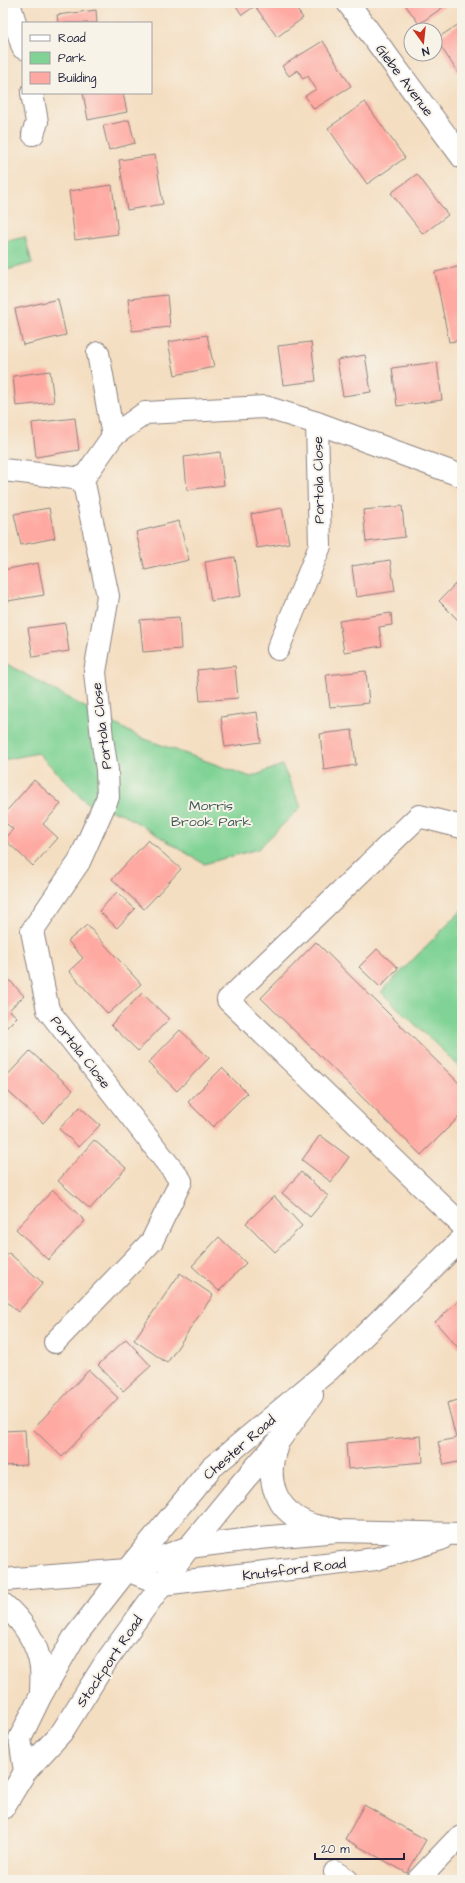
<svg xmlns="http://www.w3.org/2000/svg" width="465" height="1883" font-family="'Architects Daughter',sans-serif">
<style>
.green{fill:#80d395;stroke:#517a68}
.building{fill:#fea9a1}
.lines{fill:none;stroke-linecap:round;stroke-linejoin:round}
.minor-casing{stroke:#8b807e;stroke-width:24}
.major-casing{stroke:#8b807e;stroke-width:24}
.highway-casing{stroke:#8b807e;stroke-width:24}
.minor{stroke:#fff;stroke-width:22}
.major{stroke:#fff;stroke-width:22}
.highway{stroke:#fff;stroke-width:22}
.labels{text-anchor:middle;stroke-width:4;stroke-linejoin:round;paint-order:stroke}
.street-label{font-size:14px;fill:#22223b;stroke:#f7f3e8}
.park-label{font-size:14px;fill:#3e5756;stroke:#f7f3e8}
</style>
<rect width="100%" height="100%" fill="#f7f3e8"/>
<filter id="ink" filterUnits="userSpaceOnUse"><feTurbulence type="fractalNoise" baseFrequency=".025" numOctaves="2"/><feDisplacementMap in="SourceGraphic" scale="8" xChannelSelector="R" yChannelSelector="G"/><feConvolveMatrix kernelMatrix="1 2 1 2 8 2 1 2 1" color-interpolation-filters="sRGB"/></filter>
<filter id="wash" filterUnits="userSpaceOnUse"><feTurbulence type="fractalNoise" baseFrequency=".012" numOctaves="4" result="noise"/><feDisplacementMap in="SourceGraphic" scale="16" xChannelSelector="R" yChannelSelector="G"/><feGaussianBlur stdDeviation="0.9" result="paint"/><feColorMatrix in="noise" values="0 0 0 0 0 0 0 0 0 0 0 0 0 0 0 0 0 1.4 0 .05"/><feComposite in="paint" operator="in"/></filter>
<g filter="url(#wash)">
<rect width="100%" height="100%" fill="#f4dec1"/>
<!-- green -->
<g class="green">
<polygon points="25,237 32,263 3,271 3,242"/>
<polygon points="3,662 139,737 251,777 282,765 301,807 258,849 204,864 123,814 89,805 38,753 3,760"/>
<polygon points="462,910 462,1069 381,992"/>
</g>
<g id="blocks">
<!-- building -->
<g class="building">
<polygon points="234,3 292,3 303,18 277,37 255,6 242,15"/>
<polygon points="404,3 449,3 419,24"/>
<polygon points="96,10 97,23 58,23 57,15"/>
<polygon points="462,22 462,79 436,39"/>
<polygon points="323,41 351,86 314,109 305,96 316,89 308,76 303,79 298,70 289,76 282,66"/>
<polygon points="83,93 123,93 127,112 88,120"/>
<polygon points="365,102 405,158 367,184 328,128"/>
<polygon points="129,120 135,143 109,150 103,126"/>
<polygon points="155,155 163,204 127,210 119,160"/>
<polygon points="417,174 448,215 423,234 391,193"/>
<polygon points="112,185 118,234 75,240 69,191"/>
<polygon points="462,266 462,340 449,342 435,272"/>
<polygon points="167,295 170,327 132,331 128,299"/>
<polygon points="58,299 66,335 23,345 15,309"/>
<polygon points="207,335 214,367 175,375 168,342"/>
<polygon points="311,342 316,381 283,385 278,346"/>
<polygon points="365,355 371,392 343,396 337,360"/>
<polygon points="437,362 442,400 397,406 392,368"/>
<polygon points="50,371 54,402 16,406 13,376"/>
<polygon points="75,418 79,450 36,457 32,423"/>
<polygon points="220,452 224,485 187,490 184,457"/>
<polygon points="402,506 405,537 366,542 363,510"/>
<polygon points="49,508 55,538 21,545 14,514"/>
<polygon points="282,508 289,543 257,548 251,514"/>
<polygon points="179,521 189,560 145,570 136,532"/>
<polygon points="235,557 241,596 211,601 205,562"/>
<polygon points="390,560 395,591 356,597 352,566"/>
<polygon points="38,563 44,595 8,601 3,570"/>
<polygon points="462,577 462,624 439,601"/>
<polygon points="391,613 392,625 379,627 382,646 344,652 339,621"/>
<polygon points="179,617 181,649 143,652 140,620"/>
<polygon points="65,623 69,651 33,657 28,628"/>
<polygon points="235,666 238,698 200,701 197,670"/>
<polygon points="366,671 369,703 330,707 326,675"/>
<polygon points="257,712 261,742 225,747 221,717"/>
<polygon points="352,730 356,765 324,770 320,734"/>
<polygon points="34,780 61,804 43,824 58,838 33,866 4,839 13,829 3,821 3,815"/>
<polygon points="148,840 181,869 144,909 112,879"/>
<polygon points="117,892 135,909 117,928 99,911"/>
<polygon points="87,925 141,984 108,1014 69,971 83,958 68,941"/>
<polygon points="316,942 462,1086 462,1114 421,1155 261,998"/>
<polygon points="377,949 398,968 380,987 359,967"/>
<polygon points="3,973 24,996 9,1010 17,1017 3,1031"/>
<polygon points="142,993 169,1019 138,1051 111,1025"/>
<polygon points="180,1030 209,1058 177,1091 148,1063"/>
<polygon points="30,1051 73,1090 43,1123 3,1087 3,1080"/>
<polygon points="222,1068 247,1093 213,1127 188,1102"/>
<polygon points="80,1107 100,1125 79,1147 59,1129"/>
<polygon points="320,1135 349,1157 331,1182 302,1160"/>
<polygon points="94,1140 126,1168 90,1209 58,1181"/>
<polygon points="301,1172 328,1196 310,1217 282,1193"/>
<polygon points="53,1190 85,1221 48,1260 16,1229"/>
<polygon points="274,1196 302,1226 275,1252 246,1223"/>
<polygon points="219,1237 246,1263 219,1291 192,1266"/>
<polygon points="9,1253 43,1283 18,1312 3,1298 3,1259"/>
<polygon points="180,1273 213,1295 167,1363 134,1340"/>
<polygon points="462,1298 462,1352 435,1322"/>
<polygon points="126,1339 151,1366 123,1391 98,1365"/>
<polygon points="89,1370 118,1398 62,1457 33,1429"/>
<polygon points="462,1399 462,1461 444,1465 438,1442 456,1438 447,1403"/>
<polygon points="25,1430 27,1465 3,1466 3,1431"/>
<polygon points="421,1436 423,1462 348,1469 346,1443"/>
<polygon points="364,1805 426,1840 407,1873 345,1839"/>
</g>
</g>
</g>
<g filter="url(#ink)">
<use href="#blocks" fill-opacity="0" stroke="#8b807e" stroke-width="1"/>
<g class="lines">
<defs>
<g id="minor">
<polyline points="9,3 23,48"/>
<polyline points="348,3 462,157"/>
<polyline points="32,93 37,122 33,134"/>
<polyline points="98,353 113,436"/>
<polyline points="3,470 83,479"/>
<polyline points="278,649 320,546 317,423"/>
<polyline points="462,827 419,816 228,1000 462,1225"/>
<polyline points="55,1342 152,1241 181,1181 48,1010 32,931 79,862 108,797 107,770 102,738 95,672 108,596 83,479 113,436 145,413 265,407 317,423 462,476"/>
<polyline points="335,1872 347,1880"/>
<polyline points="418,1880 455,1841 462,1837"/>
</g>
<g id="major">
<path d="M 277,1445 C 264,1480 275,1512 312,1525 C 319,1527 328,1528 336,1530"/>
<path d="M 3,1604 C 22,1620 38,1643 41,1668 C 42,1676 41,1685 41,1693"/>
<polyline points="25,1772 20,1738 41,1695 73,1639 127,1570 211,1468 330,1369 462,1239"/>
<polyline points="3,1808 25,1772 62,1732 107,1660 189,1547 245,1479 278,1442 312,1395"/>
</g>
<g id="highway">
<polyline points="127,1570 162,1584 376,1559 441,1539"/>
<polyline points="3,1580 127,1570 189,1547 259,1538 338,1531 462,1534"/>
</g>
</defs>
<!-- minor casing -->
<use href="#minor" class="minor-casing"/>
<!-- major casing -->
<use href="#major" class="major-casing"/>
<!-- highway casing -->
<use href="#highway" class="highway-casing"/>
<!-- minor -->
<use href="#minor" class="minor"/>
<!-- major -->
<use href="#major" class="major"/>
<!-- highway -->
<use href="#highway" class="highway"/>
</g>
</g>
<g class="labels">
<!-- street labels -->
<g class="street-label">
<text transform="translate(405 80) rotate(53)" y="5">Glebe Avenue</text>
<text transform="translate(318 480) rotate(-91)" y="5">Portola Close</text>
<text transform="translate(101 726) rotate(-97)" y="5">Portola Close</text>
<text transform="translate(81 1052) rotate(52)" y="5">Portola Close</text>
<text transform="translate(239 1447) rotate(-41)" y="5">Chester Road</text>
<text transform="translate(294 1569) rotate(-7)" y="5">Knutsford Road</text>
<text transform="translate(109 1661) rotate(-56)" y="5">Stockport Road</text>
</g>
<!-- park labels -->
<g class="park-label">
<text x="211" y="810">Morris<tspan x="211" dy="16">Brook Park</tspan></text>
</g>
</g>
<!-- margin -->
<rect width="465" height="1883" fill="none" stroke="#f7f3e8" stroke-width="16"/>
<!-- legend -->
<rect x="22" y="22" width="130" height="72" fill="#f7f3e8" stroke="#a29fa3"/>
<rect x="30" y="35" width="20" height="6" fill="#ffffff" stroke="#a29fa3"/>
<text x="58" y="42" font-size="12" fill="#22223b">Road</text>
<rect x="30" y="52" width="20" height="12" fill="#80d395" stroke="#a29fa3"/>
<text x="58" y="62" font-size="12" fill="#22223b">Park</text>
<rect x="30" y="72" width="20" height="12" fill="#fea9a1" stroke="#a29fa3"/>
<text x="58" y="82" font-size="12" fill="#22223b">Building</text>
<!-- north arrow -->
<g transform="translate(423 42) rotate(165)"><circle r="19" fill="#f7f3e8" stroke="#a29fa3"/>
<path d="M0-3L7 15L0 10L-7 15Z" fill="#c8321e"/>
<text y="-6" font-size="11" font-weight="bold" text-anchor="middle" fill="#22223b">N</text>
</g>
<!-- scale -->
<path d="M315 1853v6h89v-6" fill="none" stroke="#22223b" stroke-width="2"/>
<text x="321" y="1853" font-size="12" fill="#22223b" stroke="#f7f3e8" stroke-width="3" paint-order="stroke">20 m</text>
</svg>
